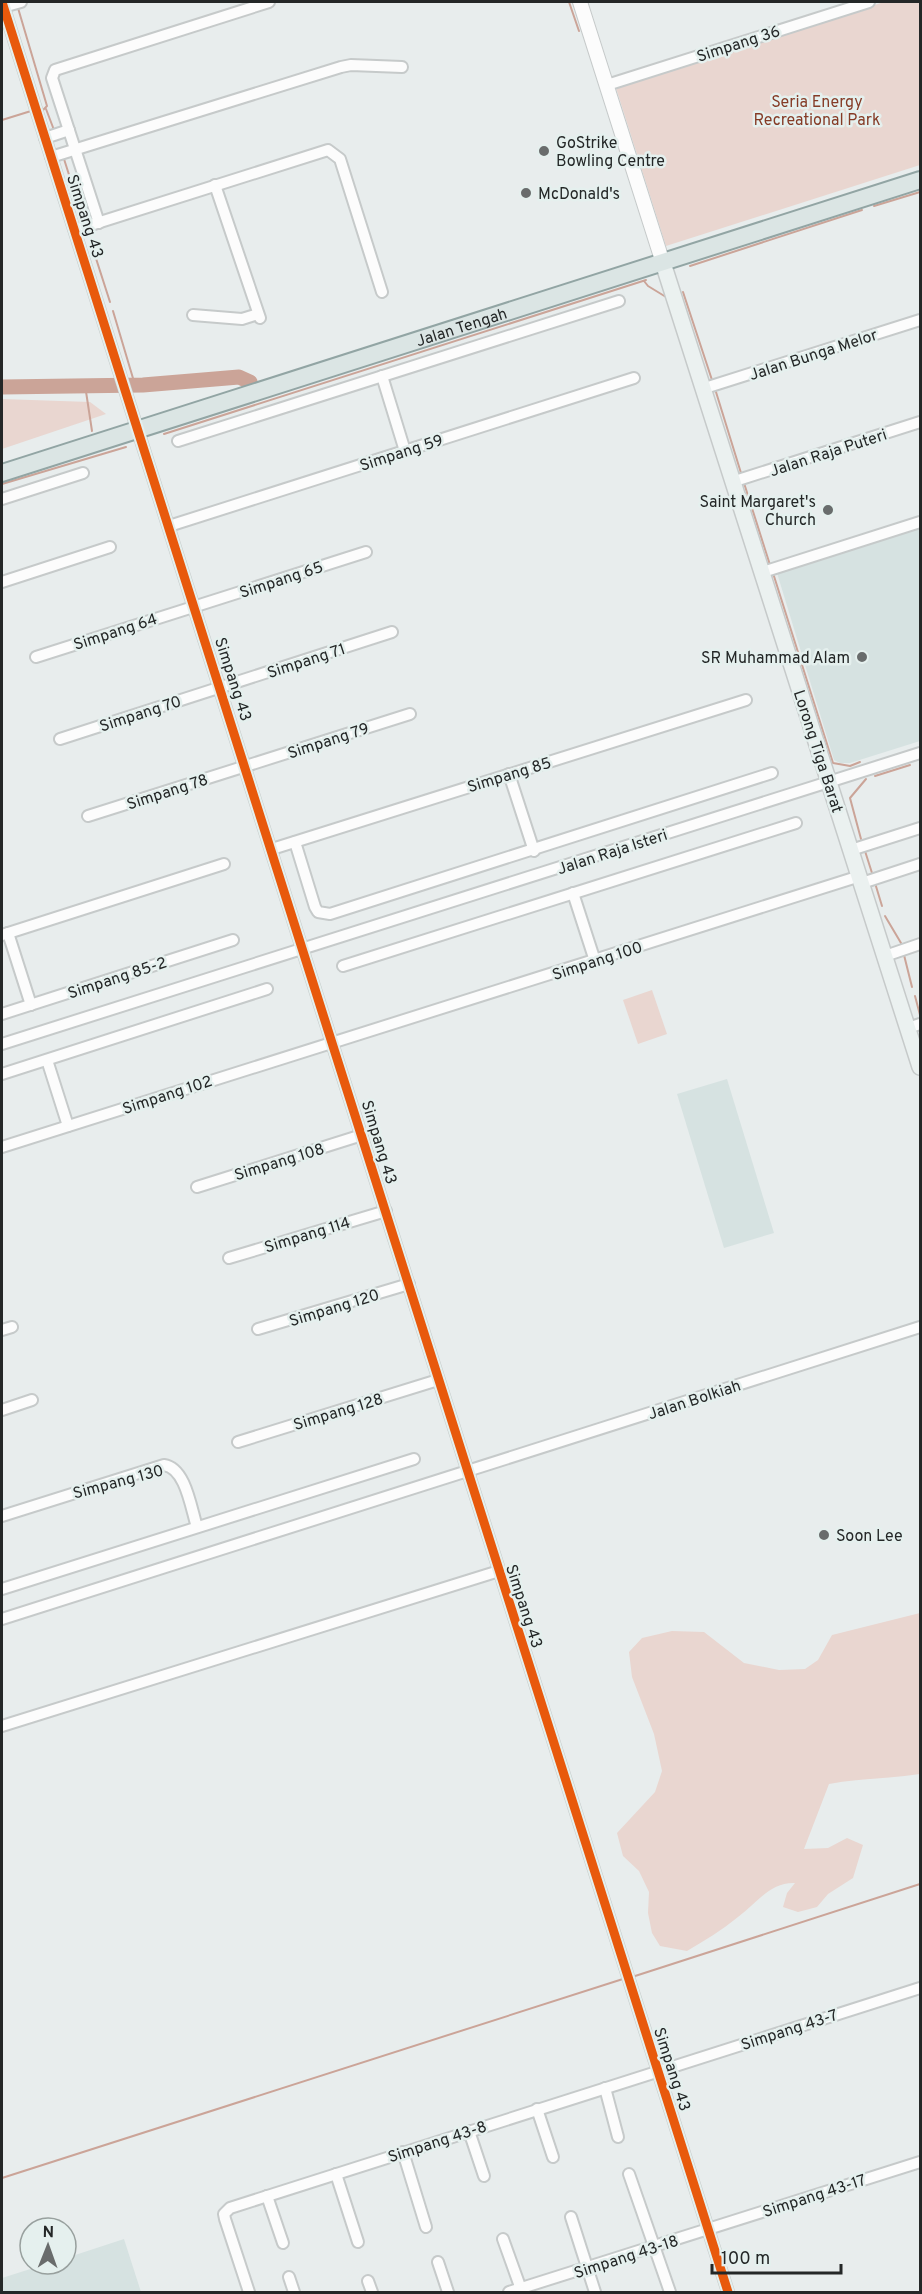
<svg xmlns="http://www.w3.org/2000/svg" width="922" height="2294" font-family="Overpass,sans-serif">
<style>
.built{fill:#d6e2e1}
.green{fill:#e9d6d0}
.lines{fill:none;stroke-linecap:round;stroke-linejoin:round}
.stream{stroke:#cba498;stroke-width:2}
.river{stroke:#cba498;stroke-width:15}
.minor-casing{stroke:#c6caca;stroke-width:14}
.tertiary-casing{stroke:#c6caca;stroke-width:16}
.secondary-casing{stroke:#c6caca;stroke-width:18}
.primary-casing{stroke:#92a5a4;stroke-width:20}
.minor{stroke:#fcfcfc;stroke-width:10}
.tertiary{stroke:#fcfcfc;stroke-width:14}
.secondary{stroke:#ebf1f0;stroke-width:15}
.primary{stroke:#dbe5e4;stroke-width:16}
.cycleway-casing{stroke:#e5f0ee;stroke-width:13}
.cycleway{stroke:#e8590c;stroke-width:9}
.poi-dot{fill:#696c6c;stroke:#e5f0ee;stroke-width:2}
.labels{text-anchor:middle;stroke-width:5;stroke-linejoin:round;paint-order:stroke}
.street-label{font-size:16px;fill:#242727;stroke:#e5f0ee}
.park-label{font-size:16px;fill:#853b26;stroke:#e5f0ee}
.poi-label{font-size:16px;fill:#242727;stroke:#e5f0ee;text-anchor:start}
</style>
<rect width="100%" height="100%" fill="#e8eded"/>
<!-- built -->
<g class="built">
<polygon points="920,528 920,741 850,763 840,763 834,760 777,573"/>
<polygon points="727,1079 774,1233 724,1248 677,1094"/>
<polygon points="124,2239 141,2292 2,2292 2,2278 46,2264 66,2264 66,2258"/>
</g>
<!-- green -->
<g class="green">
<polygon points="884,2 920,2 920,165 666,246 616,88"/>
<polygon points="2,399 90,402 106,414 2,449"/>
<polygon points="652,990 667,1034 638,1044 623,1000"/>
<path d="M 920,1613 L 920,1774 C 890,1779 859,1778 829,1784 L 804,1849 L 828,1848 L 847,1838 L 863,1845 L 853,1878 L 828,1894 L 817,1907 L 798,1912 L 783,1907 L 787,1893 L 795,1883 C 770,1882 757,1903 738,1917 C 722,1930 704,1941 687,1951 L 660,1946 L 652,1933 L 648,1913 L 649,1892 L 639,1871 L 623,1856 L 617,1833 L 655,1792 L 662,1771 L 654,1734 L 632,1677 L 629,1652 L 642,1638 L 672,1631 L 704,1632 L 744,1663 L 779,1670 L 805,1669 L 818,1660 L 832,1635 Z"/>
</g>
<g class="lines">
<!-- stream -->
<g class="stream">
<polyline points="569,2 579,31"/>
<polyline points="18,8 47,106 43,110"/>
<polyline points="46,109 54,130"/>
<polyline points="2,120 31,111"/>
<polyline points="64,159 84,222"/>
<polyline points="874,206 920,192"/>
<polyline points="92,246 110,302"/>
<polyline points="690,266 862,210"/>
<polyline points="644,281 648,286 666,297"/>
<polyline points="683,292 712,380"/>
<polyline points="113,311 135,385"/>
<polyline points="85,385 92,431"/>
<polyline points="716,392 741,473"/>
<polyline points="164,434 646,280"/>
<polyline points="744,483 770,565"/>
<polyline points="2,484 126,447"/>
<polyline points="773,573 833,763 850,766 860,762"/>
<polyline points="875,776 910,765"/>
<polyline points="861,839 850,798 866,779"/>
<polyline points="865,851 872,873"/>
<polyline points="875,883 882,906"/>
<polyline points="885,916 901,943"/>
<polyline points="904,955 912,987"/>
<polyline points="915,996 920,1015"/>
<polyline points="632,1977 920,1884"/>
<polyline points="2,2178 626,1978"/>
</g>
<!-- river -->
<polyline class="river" points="2,387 143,385 239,377 250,382"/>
<defs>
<g id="minor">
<polyline points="2,2 728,2292"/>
<polyline points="3,7 21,2"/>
<polyline points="607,85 869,2"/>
<polyline points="45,138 69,130"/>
<polyline points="51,157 341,67 351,65 402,67"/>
<polyline points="215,185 260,318"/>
<polyline points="99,223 52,78 55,70 269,2"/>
<polyline points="75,230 328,150 340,159 382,292"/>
<polyline points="193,315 242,319 258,314"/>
<polyline points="382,376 405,451"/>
<polyline points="705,388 920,320"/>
<polyline points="178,441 619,301"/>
<polyline points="735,481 920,422"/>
<polyline points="2,499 83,473"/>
<polyline points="169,526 634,378"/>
<polyline points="763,572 920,522"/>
<polyline points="2,582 110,547"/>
<polyline points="36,657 366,552"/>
<polyline points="60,739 392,632"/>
<polyline points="509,774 534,851"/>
<polyline points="88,816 410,714"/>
<polyline points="295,842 315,907 318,912 330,914 772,773"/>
<polyline points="272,849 746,700"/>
<polyline points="851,850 920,828"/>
<polyline points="862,883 920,864"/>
<polyline points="573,893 595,961"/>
<polyline points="8,933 31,1005"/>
<polyline points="2,935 224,864"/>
<polyline points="885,956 920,944"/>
<polyline points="343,966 796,823"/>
<polyline points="2,1014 233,940"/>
<polyline points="908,1028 920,1024"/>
<polyline points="2,1044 920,753"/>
<polyline points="47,1060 68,1126"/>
<polyline points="2,1074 267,989"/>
<polyline points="2,1147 860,876"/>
<polyline points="197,1187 362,1135"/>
<polyline points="229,1258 386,1211"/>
<polyline points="258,1329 409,1284"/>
<polyline points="2,1330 12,1327"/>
<polyline points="2,1410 32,1400"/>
<polyline points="238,1442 438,1380"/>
<path d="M 2,1516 L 164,1465 C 186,1468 191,1509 197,1527"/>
<polyline points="2,1589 414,1459"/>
<polyline points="2,1619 920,1327"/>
<polyline points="2,1726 499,1571"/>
<polyline points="605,2088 618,2137"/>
<polyline points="537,2109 553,2157"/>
<polyline points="469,2131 484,2176"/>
<polyline points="403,2152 426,2227"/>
<polyline points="336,2174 358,2242"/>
<polyline points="629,2174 670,2292"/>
<polyline points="267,2196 283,2243"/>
<polyline points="571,2217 595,2292"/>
<polyline points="503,2239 522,2292"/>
<polyline points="438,2262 448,2292"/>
<polyline points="289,2277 294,2292"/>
<polyline points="368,2281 372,2292"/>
<polyline points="249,2292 225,2219 224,2214 230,2208 920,1988"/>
<polyline points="509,2292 920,2162"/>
</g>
<polyline id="tertiary" points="580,2 663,263"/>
<path id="secondary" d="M 663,263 C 751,530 833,799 920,1067"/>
<g id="primary">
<path id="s1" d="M 2,473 L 920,180"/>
</g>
</defs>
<!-- minor casing -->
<use href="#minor" class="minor-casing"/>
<!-- tertiary casing -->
<use href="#tertiary" class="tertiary-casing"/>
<!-- secondary casing -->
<use href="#secondary" class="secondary-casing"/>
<!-- primary casing -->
<use href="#primary" class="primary-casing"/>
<!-- minor -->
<use href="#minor" class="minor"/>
<!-- tertiary -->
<use href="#tertiary" class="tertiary"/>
<!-- secondary -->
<use href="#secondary" class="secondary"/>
<!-- primary -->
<use href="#primary" class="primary"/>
<defs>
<polyline id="cycleway" points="2,2 728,2292"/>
</defs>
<!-- cycleway casing -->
<use href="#cycleway" class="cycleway-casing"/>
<!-- cycleway -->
<use href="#cycleway" class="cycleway"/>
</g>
<!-- markers -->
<g class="poi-dot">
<circle cx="544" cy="151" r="6"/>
<circle cx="526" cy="193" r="6"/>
<circle cx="828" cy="510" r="6"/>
<circle cx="862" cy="657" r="6"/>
<circle cx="824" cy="1535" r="6"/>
</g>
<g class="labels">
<!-- street labels -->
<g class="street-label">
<text transform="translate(738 43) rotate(-18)" y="6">Simpang 36</text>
<text transform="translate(86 216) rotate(72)" y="6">Simpang 43</text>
<text dy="6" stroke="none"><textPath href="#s1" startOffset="482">Jalan Tengah</textPath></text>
<text transform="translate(813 354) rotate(-18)" y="6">Jalan Bunga Melor</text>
<text transform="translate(401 452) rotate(-18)" y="6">Simpang 59</text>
<text transform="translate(828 452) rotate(-18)" y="6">Jalan Raja Puteri</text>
<text transform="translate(281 579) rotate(-18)" y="6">Simpang 65</text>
<text transform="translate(115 631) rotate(-18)" y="6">Simpang 64</text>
<text transform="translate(306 660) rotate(-18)" y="6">Simpang 71</text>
<text transform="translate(234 679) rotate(72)" y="6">Simpang 43</text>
<text transform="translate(140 713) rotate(-18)" y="6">Simpang 70</text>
<text transform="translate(328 740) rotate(-18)" y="6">Simpang 79</text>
<text transform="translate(819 751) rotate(72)" y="6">Lorong Tiga Barat</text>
<text transform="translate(509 774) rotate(-17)" y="6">Simpang 85</text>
<text transform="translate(167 791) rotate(-18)" y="6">Simpang 78</text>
<text transform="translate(612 851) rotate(-18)" y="6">Jalan Raja Isteri</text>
<text transform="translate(597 960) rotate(-18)" y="6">Simpang 100</text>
<text transform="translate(117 977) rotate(-18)" y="6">Simpang 85-2</text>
<text transform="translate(167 1094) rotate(-18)" y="6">Simpang 102</text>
<text transform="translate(380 1142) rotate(73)" y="6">Simpang 43</text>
<text transform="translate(279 1161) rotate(-17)" y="6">Simpang 108</text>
<text transform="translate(307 1234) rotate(-17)" y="6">Simpang 114</text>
<text transform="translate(334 1307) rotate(-17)" y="6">Simpang 120</text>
<text transform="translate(694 1399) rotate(-18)" y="6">Jalan Bolkiah</text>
<text transform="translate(338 1411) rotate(-17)" y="6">Simpang 128</text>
<text transform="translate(118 1481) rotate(-15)" y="6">Simpang 130</text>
<text transform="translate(525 1606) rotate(72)" y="6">Simpang 43</text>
<text transform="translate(789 2029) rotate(-18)" y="6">Simpang 43-7</text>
<text transform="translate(673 2069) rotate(72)" y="6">Simpang 43</text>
<text transform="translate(437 2141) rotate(-18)" y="6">Simpang 43-8</text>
<text transform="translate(814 2195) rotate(-18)" y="6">Simpang 43-17</text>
<text transform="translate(626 2256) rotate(-18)" y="6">Simpang 43-18</text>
</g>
<!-- park labels -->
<g class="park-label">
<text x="817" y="107">Seria Energy<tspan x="817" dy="18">Recreational Park</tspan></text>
</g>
<!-- poi labels -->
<g class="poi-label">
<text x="556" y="148">GoStrike<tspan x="556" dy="18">Bowling Centre</tspan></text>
<text x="538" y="199">McDonald's</text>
<text x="816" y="507" text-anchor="end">Saint Margaret's<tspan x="816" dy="18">Church</tspan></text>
<text x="850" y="663" text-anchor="end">SR Muhammad Alam</text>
<text x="836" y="1541">Soon Lee</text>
</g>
</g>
<!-- border -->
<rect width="922" height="2294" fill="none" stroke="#242727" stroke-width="6"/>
<!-- north arrow -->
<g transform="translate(48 2246) rotate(1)"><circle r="28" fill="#e5f0ee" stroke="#98a09e" stroke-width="1.5"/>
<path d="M0-4.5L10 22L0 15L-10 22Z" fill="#696c6c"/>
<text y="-9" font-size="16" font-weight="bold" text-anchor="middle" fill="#242727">N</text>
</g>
<!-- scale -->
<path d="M712 2264v9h129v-9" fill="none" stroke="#242727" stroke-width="3"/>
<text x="721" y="2264" font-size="18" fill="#242727" stroke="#e5f0ee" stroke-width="4.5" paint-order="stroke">100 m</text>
</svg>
